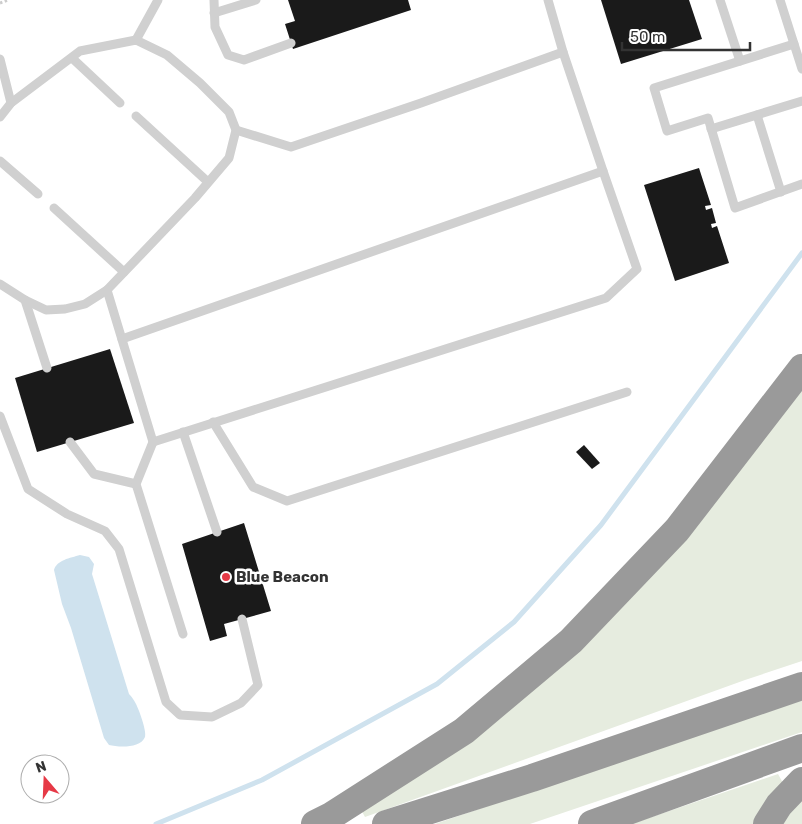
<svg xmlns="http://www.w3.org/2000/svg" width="802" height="824" font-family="Rubik,sans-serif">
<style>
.green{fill:#e6ecdf}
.water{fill:#cfe2ee}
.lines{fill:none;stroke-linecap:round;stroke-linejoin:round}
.stream{stroke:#cfe2ee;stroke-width:5}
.building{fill:#1a1a1a}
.path{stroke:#cdcdcd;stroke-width:3;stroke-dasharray:2.5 2.5;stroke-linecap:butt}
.lane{stroke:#d0d0d0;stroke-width:9}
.highway{stroke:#9a9a9a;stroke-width:28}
.poi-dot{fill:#e63946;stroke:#fff;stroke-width:2}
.labels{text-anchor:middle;stroke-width:5;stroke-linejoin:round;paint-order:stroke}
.poi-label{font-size:15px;font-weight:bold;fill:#333;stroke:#fff;text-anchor:start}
</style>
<rect width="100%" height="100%" fill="#fff"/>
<!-- green -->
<g class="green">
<polygon points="802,383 802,661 745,680 365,817 359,806 449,752"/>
<polygon points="802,698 802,732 530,824 435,824"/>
<polygon points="778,774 783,783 764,805 753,824 631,824"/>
<polygon points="802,791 802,824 777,824"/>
</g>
<!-- water -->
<path class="water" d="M 80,555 L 89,557 L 94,564 L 92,574 L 129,694 C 132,697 134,700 136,704 C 139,710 147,731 145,737 C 140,749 118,747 109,745 L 104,738 L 71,628 L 62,604 L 54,570 C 57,560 70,558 80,555 Z"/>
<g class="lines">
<!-- stream -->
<polyline class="stream" points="156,824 262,780 437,684 514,622 601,525 802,253"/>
</g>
<!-- building -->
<g class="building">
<polygon points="288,0 408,0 411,10 293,49 285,24 295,21"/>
<polygon points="601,0 689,0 702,39 621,64"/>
<polygon points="699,168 711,205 705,206 706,210 712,208 716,223 711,224 712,228 717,226 729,263 675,281 644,185"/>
<polygon points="110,349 134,423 37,452 15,378"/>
<polygon points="584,445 600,463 592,469 576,452"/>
<polygon points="244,523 271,611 224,624 227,636 210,641 182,544"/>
</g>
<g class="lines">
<!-- path -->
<polyline class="path" points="0,3 8,0"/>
<!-- lane -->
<g class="lane">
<polyline points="214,0 215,27 228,55 244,60 291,43"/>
<polyline points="720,0 740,61"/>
<polyline points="780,0 802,69"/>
<polyline points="214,13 256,0"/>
<polyline points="136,40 158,0"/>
<polyline points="794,44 654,88 667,131 708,118 735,208 802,184"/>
<polyline points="72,58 120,103"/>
<polyline points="0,59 11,103"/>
<polyline points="757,115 781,192"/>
<polyline points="136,116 208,182"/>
<polyline points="0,117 11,103 80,51 136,40 167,55 200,83 229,112 236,130 229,158 195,198 107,290 85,304 65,309 46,310 25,300 0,284"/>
<polyline points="711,129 802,101"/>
<polyline points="236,130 291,147 421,103 563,52 548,0"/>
<polyline points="0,161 38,194"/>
<polyline points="54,208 124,272"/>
<polyline points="107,290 153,442 606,298 637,269 603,171 563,52"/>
<polyline points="25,300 47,368"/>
<polyline points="122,339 603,171"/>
<polyline points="0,416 28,489 67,514 105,531 119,549 166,702 180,715 212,717 241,703 258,685 242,619"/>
<polyline points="213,422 253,487 287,501 627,392"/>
<polyline points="183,432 217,532"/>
<polyline points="70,442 94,474 136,484"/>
<polyline points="153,442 136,484 183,634"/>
</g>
<!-- highway -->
<g class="highway">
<polyline points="315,824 331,816 464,731 571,641 677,530 802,368"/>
<polyline points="386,824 532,778 802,686"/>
<polyline points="592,824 802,748"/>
<polyline points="767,824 779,805 802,781"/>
</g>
</g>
<!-- markers -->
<circle class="poi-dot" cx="226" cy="577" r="5"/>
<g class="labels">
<!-- poi labels -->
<g class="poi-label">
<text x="236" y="582">Blue Beacon</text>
</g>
</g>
<!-- north arrow -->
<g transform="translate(45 779) rotate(341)"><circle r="24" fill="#ffffff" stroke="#adadad"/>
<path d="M0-4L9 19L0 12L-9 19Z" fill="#e63946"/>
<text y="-8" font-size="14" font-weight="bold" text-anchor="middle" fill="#333333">N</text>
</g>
<!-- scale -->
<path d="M622 42v8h128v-8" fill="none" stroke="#333333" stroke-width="2.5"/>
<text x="630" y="42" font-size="15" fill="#333333" stroke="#ffffff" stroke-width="4" paint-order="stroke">50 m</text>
</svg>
